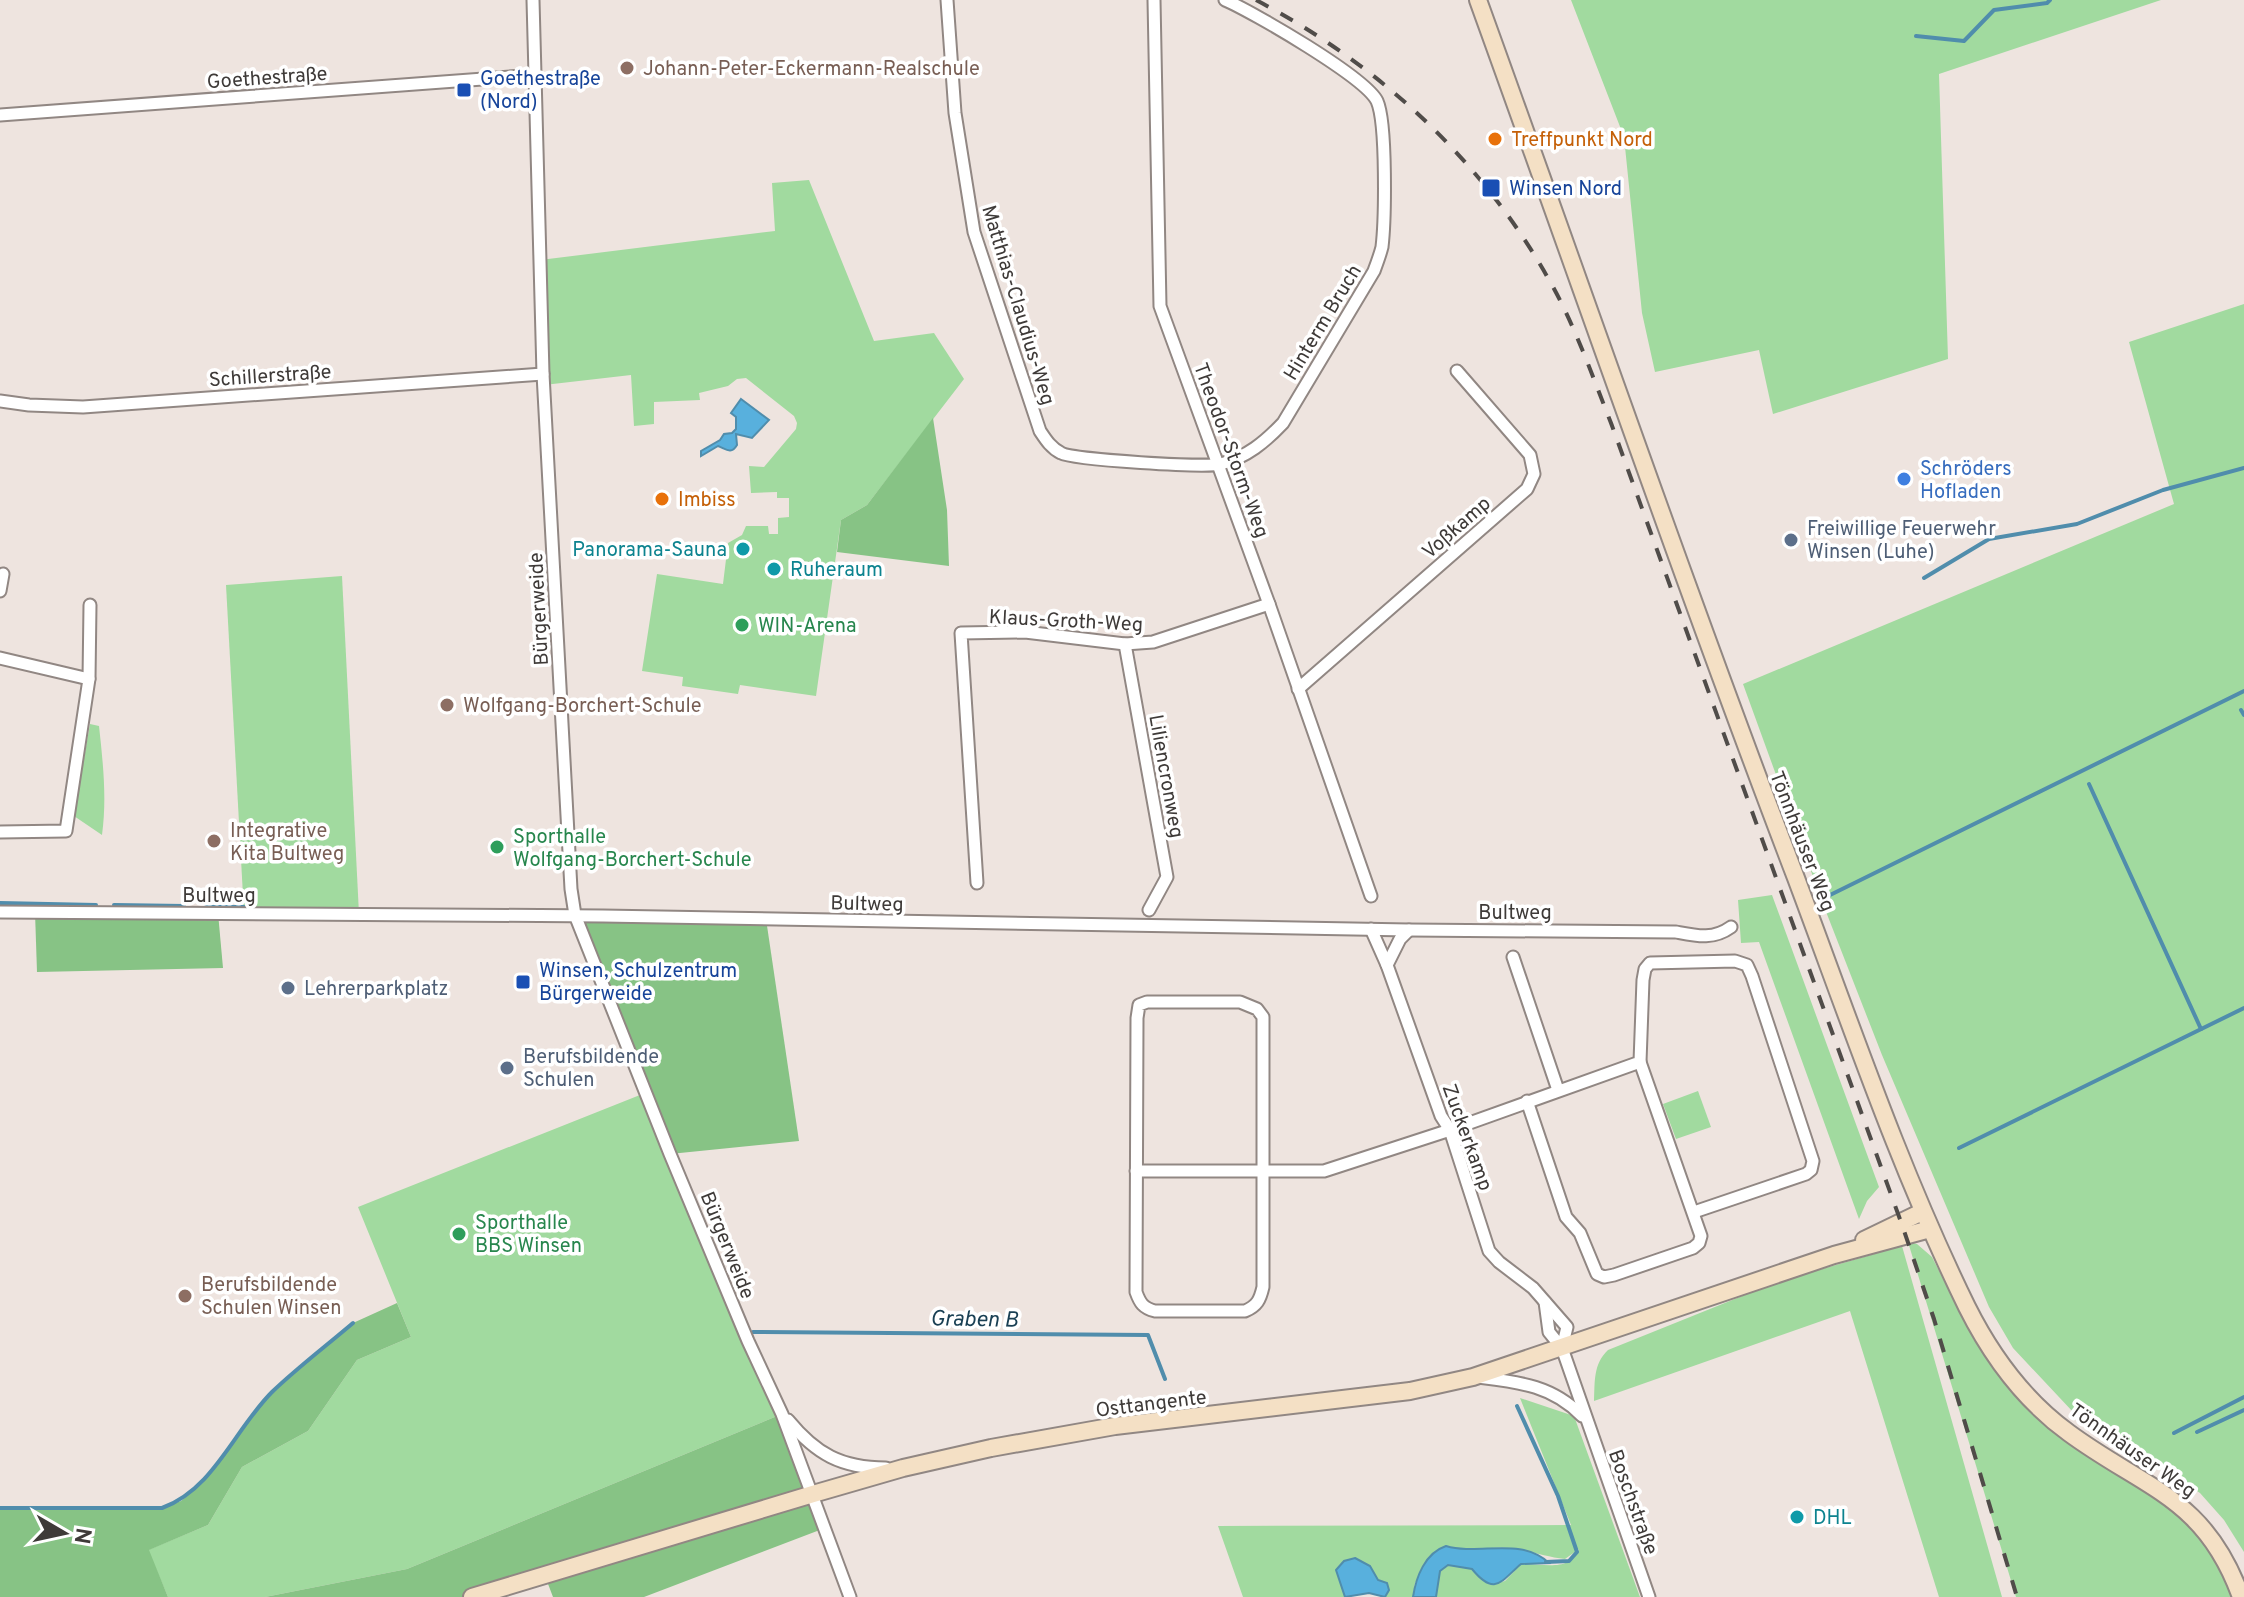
<svg xmlns="http://www.w3.org/2000/svg" width="2244" height="1597" font-family="Overpass,sans-serif">
<style>
.green{fill:#a1da9f}
.forest{fill:#87c385}
.water{fill:#58b0dd;stroke:#508dac;stroke-width:2}
.lines{fill:none;stroke-linecap:round;stroke-linejoin:round}
.stream{stroke:#508dac;stroke-width:4}
.street-casing{stroke:#918783;stroke-width:15}
.secondary-casing{stroke:#918783;stroke-width:20}
.street{stroke:#fff;stroke-width:11}
.secondary{stroke:#f4e0c5;stroke-width:16}
.rail{stroke:#504c49;stroke-width:4;stroke-dasharray:14 14;stroke-linecap:butt}
.education-dot{fill:#8d6e63;stroke:#fff;stroke-width:3}
.transit-dot{fill:#1a4fb4;stroke:#fff;stroke-width:3}
.food-dot{fill:#e8710a;stroke:#fff;stroke-width:3}
.shop-dot{fill:#3f7fe0;stroke:#fff;stroke-width:3}
.service-dot{fill:#5c6f8a;stroke:#fff;stroke-width:3}
.culture-dot{fill:#0f9aa8;stroke:#fff;stroke-width:3}
.leisure-dot{fill:#2e9e5b;stroke:#fff;stroke-width:3}
.labels{text-anchor:middle;stroke-width:7;stroke-linejoin:round;paint-order:stroke}
.education-label{font-size:20px;fill:#785e54;stroke:#fff;text-anchor:start}
.street-label{font-size:20px;fill:#3e3a38;stroke:#fff}
.transit-label{font-size:20px;fill:#164399;stroke:#fff;text-anchor:start}
.food-label{font-size:20px;fill:#c56008;stroke:#fff;text-anchor:start}
.shop-label{font-size:20px;fill:#366cbe;stroke:#fff;text-anchor:start}
.service-label{font-size:20px;fill:#4e5e75;stroke:#fff;text-anchor:start}
.culture-label{font-size:20px;fill:#0d838f;stroke:#fff;text-anchor:start}
.leisure-label{font-size:20px;fill:#27864d;stroke:#fff;text-anchor:start}
.water-label{font-size:22px;font-style:italic;fill:#1a4054;stroke:#fff}
</style>
<rect width="100%" height="100%" fill="#eee4df"/>
<!-- green -->
<g class="green">
<polygon points="1571,0 2161,0 1939,74 1948,359 1773,414 1759,350 1655,372 1642,313 1624,137"/>
<polygon points="809,180 874,341 934,333 964,379 867,505 841,520 816,696 740,685 738,694 682,686 683,677 642,671 657,574 723,584 728,543 742,535 746,526 768,526 769,534 778,534 778,518 789,517 789,498 777,498 777,492 751,493 749,466 764,467 796,429 797,423 794,416 746,378 737,379 728,386 699,393 700,400 654,402 654,424 634,426 631,375 544,385 540,260 775,231 772,183"/>
<polygon points="2244,304 2244,1552 2224,1520 2200,1493 2073,1412 2013,1348 1989,1307 1882,1055 1823,904 1743,684 2174,504 2129,342"/>
<polygon points="342,576 359,914 244,914 226,585"/>
<path d="M 90,724 L 99,726 C 103,763 107,798 102,835 L 74,816 Z"/>
<polygon points="1772,895 1879,1187 1867,1201 1859,1219 1759,942 1741,943 1738,900"/>
<polygon points="1698,1091 1711,1127 1676,1139 1663,1104"/>
<polygon points="645,1093 782,1414 407,1569 265,1597 168,1597 148,1550 208,1525 242,1467 308,1431 357,1360 411,1337 358,1207"/>
<polygon points="1908,1242 1917,1244 1932,1257 1974,1340 2015,1392 2162,1497 2208,1544 2226,1575 2234,1597 2016,1597"/>
<path d="M 1902,1246 L 2002,1597 L 1939,1597 L 1850,1311 L 1594,1401 C 1595,1382 1593,1364 1608,1350 L 1777,1282 Z"/>
<path d="M 1520,1398 L 1574,1416 L 1640,1597 L 1436,1597 L 1440,1571 L 1448,1565 L 1472,1569 L 1493,1584 L 1505,1581 L 1521,1564 C 1542,1563 1570,1573 1579,1549 L 1565,1559 C 1547,1557 1532,1551 1515,1549 C 1491,1545 1469,1553 1446,1546 L 1415,1583 L 1413,1597 L 1385,1597 L 1389,1590 L 1378,1580 L 1370,1566 L 1336,1570 L 1345,1597 L 1243,1597 L 1218,1526 L 1571,1525 Z"/>
</g>
<!-- forest -->
<g class="forest">
<polygon points="933,418 947,510 949,566 837,552 841,520 867,505"/>
<polygon points="35,912 218,913 223,968 37,972"/>
<polygon points="575,915 766,919 799,1141 670,1154"/>
<polygon points="397,1303 411,1337 357,1360 308,1431 242,1467 208,1525 149,1550 168,1597 0,1597 0,1508 161,1508 181,1501 200,1485 270,1394 353,1323"/>
<polygon points="782,1414 825,1528 644,1597 553,1597 545,1576 472,1597 265,1597 407,1569"/>
</g>
<!-- water -->
<g class="water">
<path d="M 741,399 L 769,420 L 752,438 L 736,434 L 737,445 C 731,455 726,449 718,446 L 701,456 L 701,451 L 720,440 L 724,434 L 732,433 L 736,429 L 736,417 L 731,413 Z"/>
<path d="M 1446,1546 C 1479,1556 1520,1536 1549,1563 L 1521,1564 C 1501,1581 1495,1597 1472,1569 L 1448,1565 L 1440,1571 L 1436,1597 L 1413,1597 C 1416,1577 1425,1553 1446,1546 Z"/>
<polygon points="1355,1558 1370,1566 1378,1580 1387,1583 1389,1590 1385,1597 1369,1593 1345,1597 1336,1570 1344,1561"/>
</g>
<g class="lines">
<!-- stream -->
<g class="stream">
<polyline points="1916,36 1964,41 1994,10 2047,3 2050,0"/>
<polyline points="1924,578 1989,539 2077,524 2163,490 2244,468"/>
<polyline points="2241,710 2244,715"/>
<polyline points="2089,784 2201,1029"/>
<polyline points="1824,898 2244,691"/>
<polyline points="0,903 96,905"/>
<polyline points="114,905 184,906"/>
<polyline points="206,907 244,907"/>
<polyline points="1959,1148 2244,1008"/>
<polyline points="753,1332 1148,1335 1165,1379"/>
<polyline points="1517,1406 1558,1496 1577,1552 1569,1561 1546,1562"/>
<polyline points="2197,1432 2244,1410"/>
<polyline points="2174,1433 2244,1397"/>
<path d="M 0,1508 L 162,1508 C 214,1489 234,1430 272,1392 C 297,1368 326,1346 353,1323"/>
</g>
<defs>
<g id="street">
<polyline points="533,0 543,374 571,889 575,915 670,1154 748,1341 782,1414 850,1597"/>
<path d="M 947,0 L 955,113 L 974,232 L 1040,431 C 1046,440 1051,448 1061,453 C 1074,460 1207,468 1221,464 C 1247,457 1265,442 1283,423 L 1374,271 C 1377,263 1380,255 1382,247 C 1385,222 1387,123 1377,101 C 1365,77 1253,12 1225,0"/>
<polyline points="1154,0 1160,306 1269,604 1371,896"/>
<polyline points="0,115 536,75"/>
<polyline points="0,401 29,405 83,407 543,374"/>
<polyline points="0,591 3,574"/>
<polyline points="1125,644 1167,877 1149,910"/>
<polyline points="0,658 89,679 66,831 0,832"/>
<polyline points="89,679 90,605"/>
<polyline points="1298,689 1527,489 1534,474 1530,455 1457,371"/>
<polyline points="977,883 961,633 1025,632 1125,644 1153,642 1269,604"/>
<path d="M 0,912 L 603,916 L 1409,930 L 1676,932 C 1697,936 1713,940 1731,927"/>
<polyline points="1371,929 1387,965 1441,1116 1450,1130 1489,1251 1499,1262 1533,1288 1567,1327 1562,1348"/>
<polyline points="1513,957 1558,1090"/>
<polyline points="1387,965 1400,939 1409,930"/>
<path d="M 1147,1002 L 1240,1002 L 1257,1009 L 1263,1017 L 1263,1287 C 1260,1300 1257,1306 1245,1311 L 1155,1311 C 1143,1308 1140,1303 1136,1292 L 1137,1018 L 1139,1005 Z"/>
<polyline points="1527,1101 1566,1217 1580,1233 1597,1274 1604,1277 1614,1275 1693,1248 1699,1243 1701,1236 1640,1062"/>
<polyline points="1136,1171 1324,1171 1450,1130 1640,1062 1643,980 1645,969 1650,963 1735,961 1747,965 1752,976 1813,1161 1811,1170 1806,1174 1694,1212"/>
<polyline points="1545,1302 1549,1332 1562,1348 1649,1597"/>
<path d="M 1477,1377 C 1518,1382 1552,1385 1582,1416"/>
<path d="M 788,1420 C 816,1454 841,1468 886,1468"/>
</g>
<g id="secondary">
<path d="M 1478,0 C 1584,293 1685,587 1796,878 C 1850,1022 1899,1168 1967,1307 C 1991,1355 2025,1401 2069,1433 C 2145,1489 2205,1497 2241,1597"/>
<polyline points="1864,1240 1922,1212"/>
<polyline points="472,1597 813,1494 903,1468 991,1448 1115,1426 1410,1391 1473,1377 1834,1255 1930,1229"/>
</g>
</defs>
<!-- street casing -->
<use href="#street" class="street-casing"/>
<!-- secondary casing -->
<use href="#secondary" class="secondary-casing"/>
<!-- street -->
<use href="#street" class="street"/>
<!-- secondary -->
<use href="#secondary" class="secondary"/>
<!-- rail -->
<path class="rail" d="M 1256,0 C 1378,64 1480,158 1548,278 C 1574,323 1592,375 1611,423 L 1901,1222 L 1934,1319 L 2017,1597"/>
</g>
<!-- markers -->
<g class="education-dot">
<circle cx="627" cy="68" r="8"/>
<circle cx="447" cy="705" r="8"/>
<circle cx="214" cy="841" r="8"/>
<circle cx="185" cy="1296" r="8"/>
</g>
<g class="transit-dot">
<rect x="456" y="82" width="16" height="16" rx="4"/>
<rect x="1481" y="178" width="20" height="20" rx="4"/>
<rect x="515" y="974" width="16" height="16" rx="4"/>
</g>
<g class="food-dot">
<circle cx="1495" cy="139" r="8"/>
<circle cx="662" cy="499" r="8"/>
</g>
<circle class="shop-dot" cx="1904" cy="479" r="8"/>
<g class="service-dot">
<circle cx="1791" cy="540" r="8"/>
<circle cx="288" cy="988" r="8"/>
<circle cx="507" cy="1068" r="8"/>
</g>
<g class="culture-dot">
<circle cx="743" cy="549" r="8"/>
<circle cx="774" cy="569" r="8"/>
<circle cx="1797" cy="1517" r="8"/>
</g>
<g class="leisure-dot">
<circle cx="742" cy="625" r="8"/>
<circle cx="497" cy="847" r="8"/>
<circle cx="459" cy="1234" r="8"/>
</g>
<g class="labels">
<!-- education labels -->
<g class="education-label">
<text x="643" y="75">Johann-Peter-Eckermann-Realschule</text>
<text x="463" y="712">Wolfgang-Borchert-Schule</text>
<text x="230" y="837">Integrative<tspan x="230" dy="23">Kita Bultweg</tspan></text>
<text x="201" y="1291">Berufsbildende<tspan x="201" dy="23">Schulen Winsen</tspan></text>
</g>
<!-- street labels -->
<g class="street-label">
<text transform="translate(267 77) rotate(-4)" y="7">Goethestraße</text>
<text transform="translate(1019 305) rotate(73)" y="7">Matthias-Claudius-Weg</text>
<text transform="translate(1322 322) rotate(-59)" y="7">Hinterm Bruch</text>
<text transform="translate(270 375) rotate(-4)" y="7">Schillerstraße</text>
<text transform="translate(1232 450) rotate(70)" y="7">Theodor-Storm-Weg</text>
<text transform="translate(1456 527) rotate(-41)" y="7">Voßkamp</text>
<text transform="translate(538 609) rotate(-93)" y="7">Bürgerweide</text>
<text transform="translate(1066 620) rotate(3)" y="7">Klaus-Groth-Weg</text>
<text transform="translate(1167 776) rotate(80)" y="7">Liliencronweg</text>
<text transform="translate(1803 841) rotate(69)" y="7">Tönnhäuser Weg</text>
<text x="219" y="902">Bultweg</text>
<text transform="translate(867 903) rotate(1)" y="7">Bultweg</text>
<text x="1515" y="919">Bultweg</text>
<text transform="translate(1468 1137) rotate(70)" y="7">Zuckerkamp</text>
<text transform="translate(728 1245) rotate(68)" y="7">Bürgerweide</text>
<text transform="translate(1151 1403) rotate(-7)" y="7">Osttangente</text>
<text transform="translate(2133 1450) rotate(35)" y="7">Tönnhäuser Weg</text>
<text transform="translate(1634 1502) rotate(70)" y="7">Boschstraße</text>
</g>
<!-- transit labels -->
<g class="transit-label">
<text x="480" y="85">Goethestraße<tspan x="480" dy="23">(Nord)</tspan></text>
<text x="1509" y="195">Winsen Nord</text>
<text x="539" y="977">Winsen, Schulzentrum<tspan x="539" dy="23">Bürgerweide</tspan></text>
</g>
<!-- food labels -->
<g class="food-label">
<text x="1511" y="146">Treffpunkt Nord</text>
<text x="678" y="506">Imbiss</text>
</g>
<!-- shop labels -->
<g class="shop-label">
<text x="1920" y="475">Schröders<tspan x="1920" dy="23">Hofladen</tspan></text>
</g>
<!-- service labels -->
<g class="service-label">
<text x="1807" y="535">Freiwillige Feuerwehr<tspan x="1807" dy="23">Winsen (Luhe)</tspan></text>
<text x="304" y="995">Lehrerparkplatz</text>
<text x="523" y="1063">Berufsbildende<tspan x="523" dy="23">Schulen</tspan></text>
</g>
<!-- culture labels -->
<g class="culture-label">
<text x="727" y="556" text-anchor="end">Panorama-Sauna</text>
<text x="790" y="576">Ruheraum</text>
<text x="1813" y="1524">DHL</text>
</g>
<!-- leisure labels -->
<g class="leisure-label">
<text x="758" y="632">WIN-Arena</text>
<text x="513" y="843">Sporthalle<tspan x="513" dy="23">Wolfgang-Borchert-Schule</tspan></text>
<text x="475" y="1229">Sporthalle<tspan x="475" dy="23">BBS Winsen</tspan></text>
</g>
<!-- water labels -->
<g class="water-label">
<text transform="translate(974 1318) rotate(1)" y="8">Graben B</text>
</g>
</g>
<!-- north arrow -->
<g transform="translate(64 1533) rotate(99)" stroke="#ffffff" stroke-width="6" paint-order="stroke">
<path d="M0-6L14 30L0 20L-14 30Z" fill="#3e3a38"/>
<text y="-12" font-size="22" font-weight="bold" text-anchor="middle" fill="#3e3a38">N</text>
</g>
</svg>
